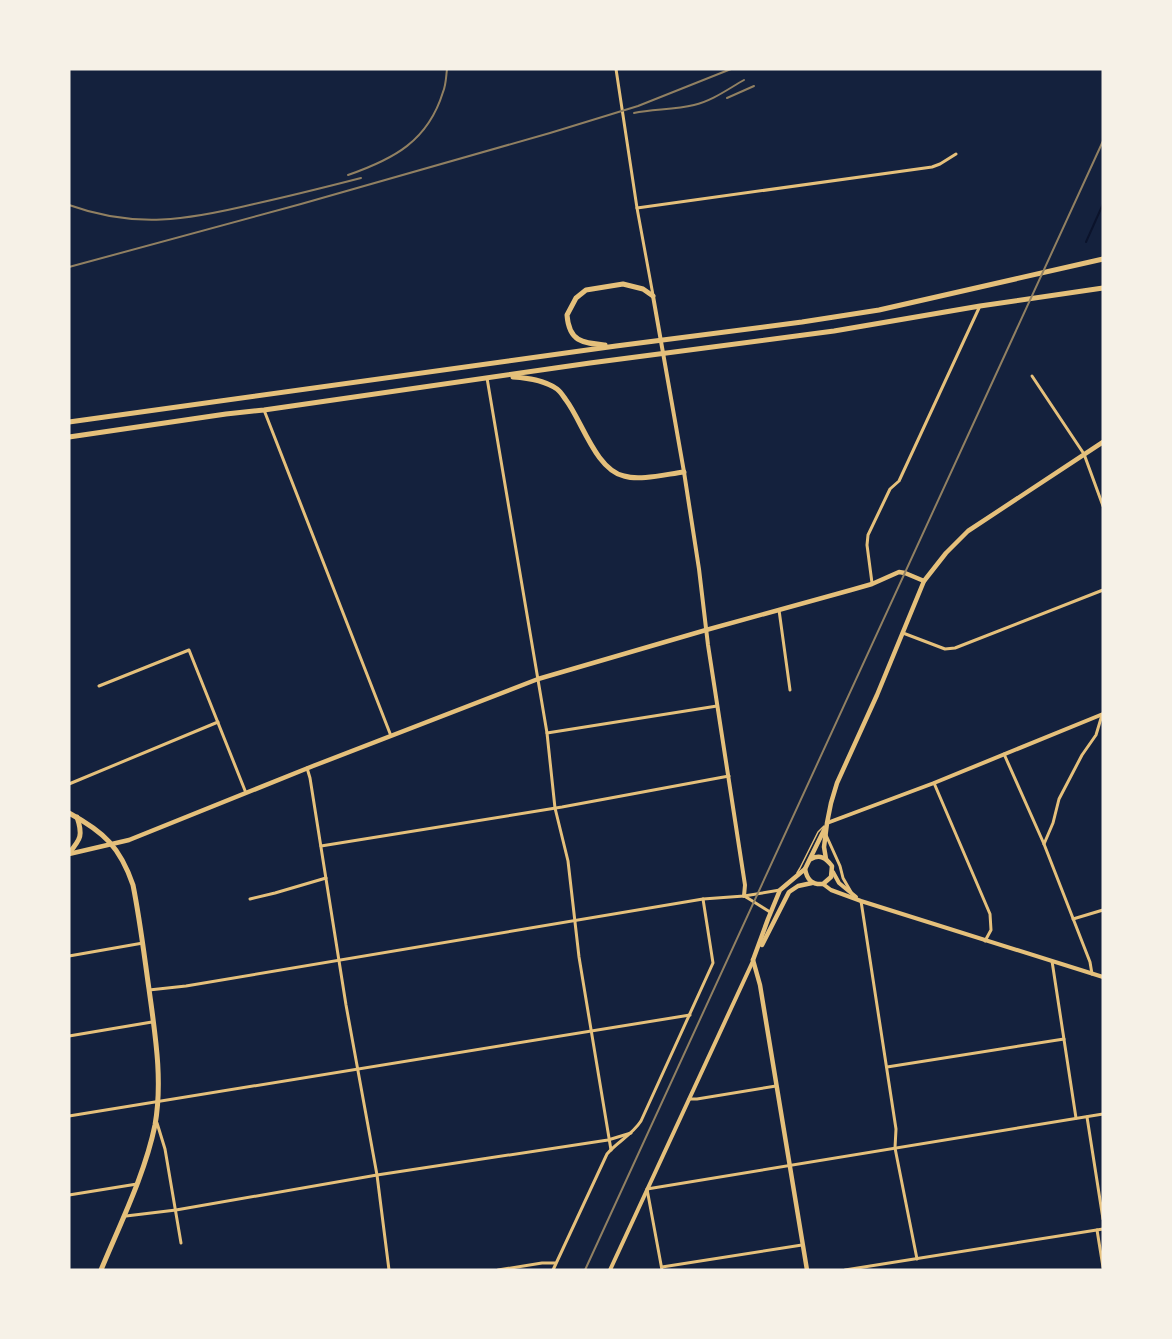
<svg xmlns="http://www.w3.org/2000/svg" width="1172" height="1339" font-family="'Exo 2',sans-serif">
<style>
.lines{fill:none;stroke-linecap:round;stroke-linejoin:round}
.stream{stroke:#0b132b;stroke-width:2}
.service{stroke:#e5c07b;stroke-width:1.5}
.minor{stroke:#e5c07b;stroke-width:3}
.tertiary{stroke:#e5c07b;stroke-width:4}
.secondary{stroke:#e5c07b;stroke-width:4.5}
.primary{stroke:#e5c07b;stroke-width:5}
.trunk{stroke:#e5c07b;stroke-width:5}
.rail{stroke:#918062;stroke-width:2}
</style>
<rect width="100%" height="100%" fill="#14213d"/>
<g class="lines">
<!-- stream -->
<polyline class="stream" points="1086,242 1103,204"/>
<!-- service -->
<polyline class="service" points="797,873 800,868 818,832 824,826"/>
<!-- minor -->
<g class="minor">
<polyline points="616,69 637,208 653,295"/>
<polyline points="637,208 932,167 940,164 956,154"/>
<polyline points="1032,376 1084,454 1103,506"/>
<polyline points="487,378 547,733 555,808 568,861 579,957 611,1150"/>
<polyline points="264,410 391,736"/>
<polyline points="872,583 867,545 868,535 890,489 899,481 979,308"/>
<polyline points="779,610 790,690"/>
<polyline points="903,633 945,649 955,648 1103,590"/>
<polyline points="99,686 189,650 246,793"/>
<polyline points="547,733 717,706"/>
<polyline points="1004,754 1044,844 1090,962 1092,974"/>
<polyline points="307,768 310,778 346,1005 377,1175 389,1270"/>
<polyline points="934,783 990,914 991,930 985,941"/>
<polyline points="69,784 218,722"/>
<polyline points="826,835 840,866 843,878 851,892"/>
<polyline points="1044,844 1053,823 1059,799 1082,755 1096,735 1102,715"/>
<polyline points="321,846 562,807 729,776"/>
<polyline points="746,897 770,912"/>
<polyline points="250,899 275,893 326,878"/>
<polyline points="861,901 896,1129 895,1148 917,1259"/>
<polyline points="1073,919 1103,910"/>
<polyline points="69,956 143,943"/>
<polyline points="1052,961 1076,1118"/>
<polyline points="149,990 186,986 703,899 744,896 780,890"/>
<polyline points="69,1036 152,1022"/>
<polyline points="887,1067 1064,1039"/>
<polyline points="689,1099 697,1099 776,1086"/>
<polyline points="69,1116 690,1015"/>
<polyline points="1087,1117 1103,1219"/>
<polyline points="157,1123 165,1149 181,1243"/>
<polyline points="69,1195 137,1184"/>
<polyline points="126,1216 176,1210 377,1175 608,1140 631,1133"/>
<polyline points="1097,1230 1103,1267"/>
<polyline points="662,1267 802,1245"/>
<polyline points="498,1270 542,1263 555,1263"/>
<path d="M 553,1270 L 607,1154 C 617,1142 632,1135 641,1121 L 713,963 L 703,899"/>
<polyline points="662,1270 647,1189 1103,1114"/>
<polyline points="845,1270 1103,1229"/>
</g>
<!-- tertiary -->
<g class="tertiary">
<polyline points="653,296 684,472 699,569 708,645 745,885 744,896"/>
<polyline points="827,823 934,783 1103,714"/>
<polyline points="833,872 839,883 856,897"/>
<polyline points="823,884 831,890 861,901 1103,977"/>
<polyline points="610,1270 753,961"/>
</g>
<!-- secondary -->
<g class="secondary">
<polyline points="69,854 129,840 313,766 538,679 706,630 851,590 872,584 899,572 905,573 924,581"/>
<polyline points="826,859 824,847 827,823 831,803 837,783 877,695 924,581 946,553 968,531 1103,442"/>
<path d="M 805,869 C 807,880 812,885 823,884 L 831,877 L 832,866 C 826,858 820,854 811,859"/>
<polyline points="762,945 789,892 798,886 812,883"/>
<polyline points="753,960 760,985 807,1270"/>
<polyline points="753,960 768,919 780,890 805,869 825,828"/>
</g>
<!-- primary -->
<g class="primary">
<path d="M 69,813 C 104,832 120,847 133,885 C 140,920 144,954 149,989 C 155,1034 163,1080 155,1125 C 145,1174 120,1224 101,1270"/>
<path d="M 69,853 C 81,839 83,835 77,817"/>
</g>
<!-- trunk -->
<g class="trunk">
<path d="M 605,345 C 583,343 569,342 567,315 L 576,298 L 586,290 L 623,284 L 643,289 L 653,296"/>
<path d="M 513,377 C 528,378 544,380 557,389 C 561,392 563,396 566,400 C 582,421 596,470 624,476 C 640,481 667,474 684,472"/>
<polyline points="69,422 616,346 802,322 879,310 1103,259"/>
<polyline points="69,437 226,414 264,410 590,363 834,331 980,306 1103,288"/>
</g>
<!-- rail -->
<g class="rail">
<polyline points="727,98 754,86"/>
<path d="M 634,113 C 653,109 674,110 694,105 C 712,101 728,89 744,80"/>
<path d="M 348,175 C 394,159 428,141 443,92 C 446,85 446,77 447,69"/>
<path d="M 69,205 C 135,229 188,220 254,204 C 290,196 326,187 361,178"/>
<polyline points="69,267 301,204 550,133 638,106 731,69"/>
<polyline points="585,1270 1103,141"/>
</g>
</g>
<!-- border -->
<rect width="1172" height="1339" fill="none" stroke="#f6f1e7" stroke-width="141"/>
</svg>
